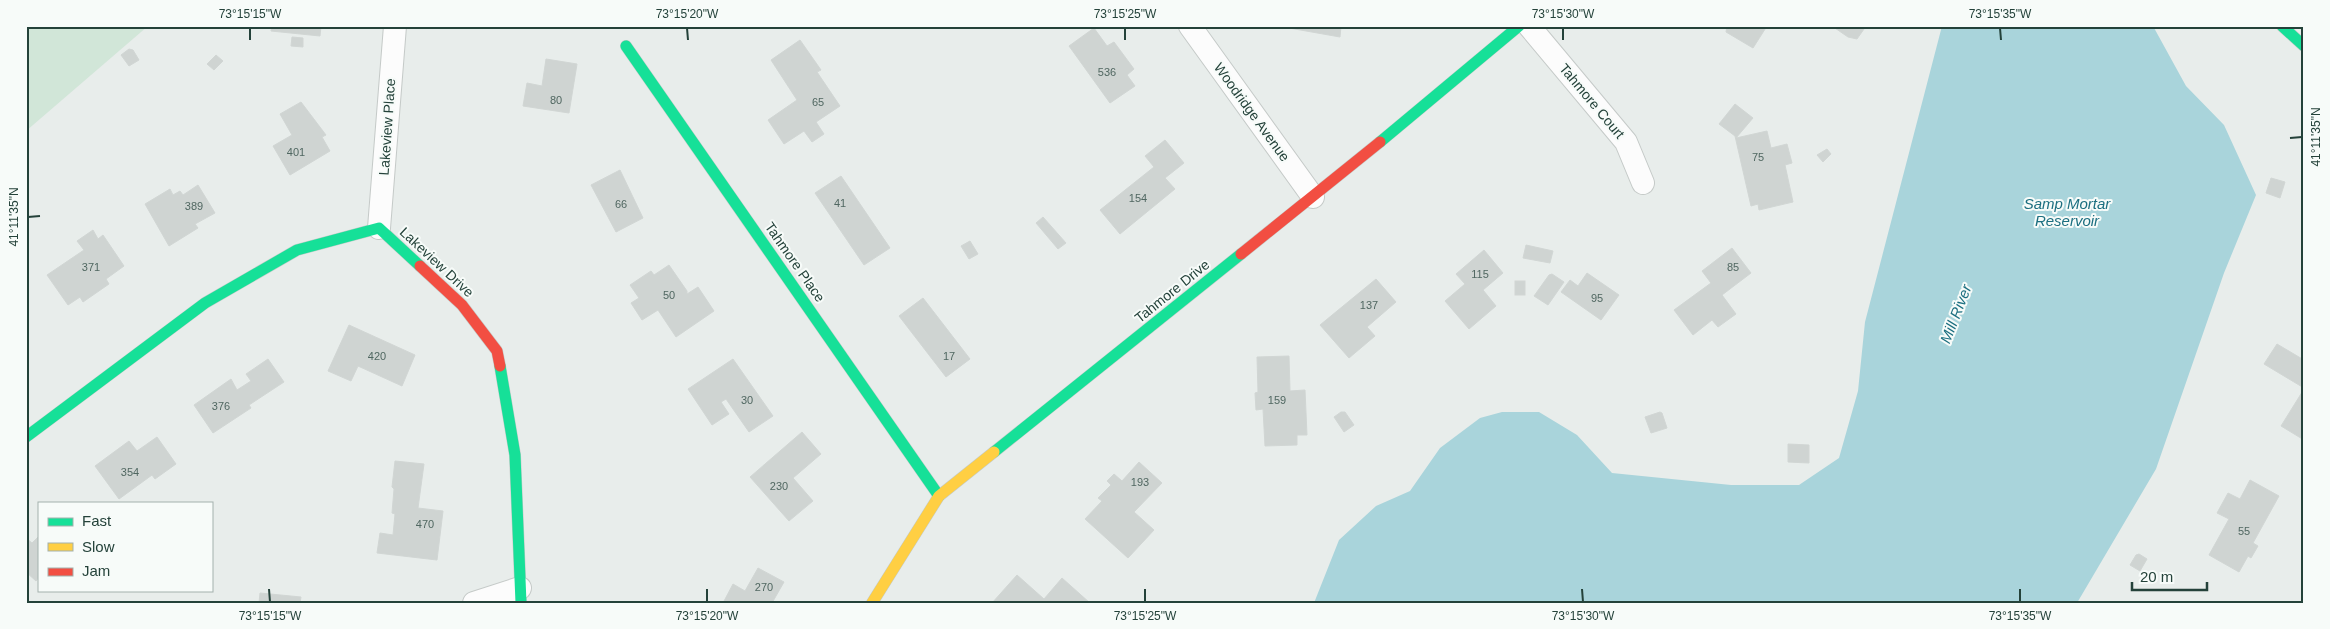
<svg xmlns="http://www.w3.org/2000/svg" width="2330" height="629" font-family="Arial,sans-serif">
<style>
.green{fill:#d1e6d8}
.water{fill:#a9d4db}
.building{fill:#cfd4d2;stroke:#d1d6d4}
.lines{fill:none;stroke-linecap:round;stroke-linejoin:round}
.street-casing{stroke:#c5cac8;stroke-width:24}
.fast-casing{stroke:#c3cbc8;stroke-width:12}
.slow-casing{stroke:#c3cbc8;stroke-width:12}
.jam-casing{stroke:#c3cbc8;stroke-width:12}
.street{stroke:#fcfcfc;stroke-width:22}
.fast{stroke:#16e098;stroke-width:11}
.slow{stroke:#ffcf43;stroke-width:11}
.jam{stroke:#f24e42;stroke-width:11}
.ticks{fill:none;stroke:#24423a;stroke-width:2}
.labels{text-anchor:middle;stroke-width:4;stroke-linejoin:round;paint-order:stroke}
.number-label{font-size:11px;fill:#506761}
.street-label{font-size:14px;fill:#24423a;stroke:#f7fbf9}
.water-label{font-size:15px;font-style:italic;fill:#1c6f80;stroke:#f7fbf9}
.neatline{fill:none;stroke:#24423a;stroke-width:2}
.ticks-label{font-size:12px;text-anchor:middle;fill:#24423a}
</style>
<rect width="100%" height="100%" fill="#e8edeb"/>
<!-- green -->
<polygon class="green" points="26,26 148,26 26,131"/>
<!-- water -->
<polygon class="water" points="1942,26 2153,26 2186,86 2224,125 2256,195 2224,273 2156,469 2077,603 1314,603 1339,540 1376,506 1410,491 1440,448 1480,418 1502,412 1539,412 1577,435 1612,473 1731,485 1799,485 1839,458 1858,391 1865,322"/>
<!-- building -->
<g class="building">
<polygon points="272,26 321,26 320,36 271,31"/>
<polygon points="1278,26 1341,26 1340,37"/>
<polygon points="1727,26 1767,26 1753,48 1726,32"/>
<polygon points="1832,26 1860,26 1864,29 1857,39 1848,37"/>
<polygon points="1094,28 1107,46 1114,42 1134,69 1127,75 1135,86 1110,103 1069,46"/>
<polygon points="292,37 303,38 303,47 291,46"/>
<polygon points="800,40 821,70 817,72 840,106 816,122 824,134 812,142 804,131 784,144 768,120 797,100 771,60"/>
<polygon points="129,49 133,50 139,60 129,66 121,55"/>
<polygon points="216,55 223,61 214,70 207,64"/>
<polygon points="546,59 577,64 569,113 523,106 527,83 542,86"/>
<polygon points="301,102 326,135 322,137 330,151 290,175 273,146 292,135 280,114"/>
<polygon points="1735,104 1753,118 1736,138 1767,131 1771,148 1787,144 1792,163 1785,165 1793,202 1759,210 1758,204 1751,206 1735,136 1719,124"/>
<polygon points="1165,140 1184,163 1165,178 1175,189 1120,234 1100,210 1154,167 1145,156"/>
<polygon points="1827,149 1831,154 1823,162 1817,155"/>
<polygon points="620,170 643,218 616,232 591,185"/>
<polygon points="841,176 890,248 864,265 815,193"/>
<polygon points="2271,178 2285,182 2280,198 2266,193"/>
<polygon points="198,185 215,213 195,224 198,228 169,246 145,204 170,189 173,195 180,191 183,195"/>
<polygon points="1043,217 1066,243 1058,249 1036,223"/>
<polygon points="93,230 98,239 103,235 124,266 106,279 109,284 83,302 80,297 68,305 47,275 84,250 77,241"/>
<polygon points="970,241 978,254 969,259 961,246"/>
<polygon points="1526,245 1553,251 1550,263 1523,258"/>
<polygon points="1732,248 1751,273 1722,295 1736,314 1718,327 1712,320 1693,335 1674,310 1711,283 1702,271"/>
<polygon points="1484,250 1503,273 1483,290 1496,306 1469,329 1445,301 1465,284 1456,274"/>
<polygon points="669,265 687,291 687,294 698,287 714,311 676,337 658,310 642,320 631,303 639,298 630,285 651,271 654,275"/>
<polygon points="1587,273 1619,295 1601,320 1561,292 1570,280 1578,286"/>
<polygon points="1552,274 1564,282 1548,305 1534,296 1549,275"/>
<polygon points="1376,279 1396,302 1367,327 1375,336 1349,358 1320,325"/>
<rect x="1515" y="281" width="10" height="14"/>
<polygon points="923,298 970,359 946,377 899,316"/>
<polygon points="349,325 415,355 402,386 358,366 351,381 328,371"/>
<polygon points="2277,344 2304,360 2304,388 2264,364"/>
<polygon points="1289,356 1290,391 1305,390 1307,435 1297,435 1297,445 1265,446 1263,409 1256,410 1255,393 1258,392 1257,357"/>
<polygon points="268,359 284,382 249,405 251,408 213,433 194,405 231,379 237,390 251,381 246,374"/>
<polygon points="733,359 773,416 749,432 726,399 721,402 729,414 712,425 688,389"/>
<polygon points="2304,389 2304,440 2281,426"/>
<polygon points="1341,412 1345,412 1354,425 1344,432 1334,417"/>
<polygon points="1660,412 1662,413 1667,428 1651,433 1645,417"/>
<polygon points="802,432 821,454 793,478 813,501 789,521 750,477"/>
<polygon points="157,437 176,464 155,479 152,475 119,499 95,466 129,441 137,451"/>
<polygon points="1788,444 1809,445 1809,463 1788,462"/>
<polygon points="395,461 424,464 418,508 443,511 437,560 377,553 380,533 393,535 395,514 392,513 394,489 392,487"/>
<polygon points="1139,462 1162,483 1134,512 1154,530 1128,558 1085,519 1102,501 1098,498 1111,485 1107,481 1114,474 1122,481"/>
<polygon points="2250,480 2279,496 2253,543 2258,546 2251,558 2248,556 2239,572 2209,555 2229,519 2217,513 2228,493 2240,499"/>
<polygon points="39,536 39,577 36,581 26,572 26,538 32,543"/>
<polygon points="2139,554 2147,559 2140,571 2130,565 2136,555"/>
<polygon points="758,568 784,582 772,603 723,603 733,584 745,591"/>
<polygon points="1017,575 1044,599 1062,578 1090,603 992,603"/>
<polygon points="260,593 301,597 300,603 259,603"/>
</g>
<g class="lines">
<defs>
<g id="street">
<polyline points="1190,26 1313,197"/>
<polyline points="1529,26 1626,142 1643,183"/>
<polyline points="379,228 395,26"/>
<polyline points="474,603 520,588"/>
</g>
<g id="fast">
<polyline points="2282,26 2304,46"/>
<polyline points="626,46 939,496"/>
<polyline points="1380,142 1519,26"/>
<polyline points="500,366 515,455 521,603"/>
<polyline points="26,437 205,303 297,250 379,228 420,266"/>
<polyline points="994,452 1241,254"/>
</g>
<polyline id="slow" points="872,603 939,496 994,452"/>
<g id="jam">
<polyline points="1241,254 1380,142"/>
<polyline points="420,266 462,305 497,351 500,366"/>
</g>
</defs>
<!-- street casing -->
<use href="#street" class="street-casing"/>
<!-- fast casing -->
<use href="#fast" class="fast-casing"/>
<!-- slow casing -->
<use href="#slow" class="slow-casing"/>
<!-- jam casing -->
<use href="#jam" class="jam-casing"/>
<!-- street -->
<use href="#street" class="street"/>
<!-- fast -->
<use href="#fast" class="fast"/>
<!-- slow -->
<use href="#slow" class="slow"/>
<!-- jam -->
<use href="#jam" class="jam"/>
</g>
<!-- ticks -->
<path class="ticks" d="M 250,28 L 250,40M 687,28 L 688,40M 1125,28 L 1125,40M 1563,28 L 1563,40M 2000,28 L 2001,40M 2290,138 L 2302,137M 28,217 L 40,216M 269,589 L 270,602M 707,589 L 707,602M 1145,589 L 1145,602M 1582,589 L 1583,602M 2020,589 L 2020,602"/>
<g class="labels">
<!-- number labels -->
<g class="number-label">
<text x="1107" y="76">536</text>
<text x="556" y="104">80</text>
<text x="818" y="106">65</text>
<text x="296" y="156">401</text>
<text x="1758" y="161">75</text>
<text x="1138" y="202">154</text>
<text x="840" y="207">41</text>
<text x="621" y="208">66</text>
<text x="194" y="210">389</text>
<text x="91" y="271">371</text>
<text x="1733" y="271">85</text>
<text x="1480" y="278">115</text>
<text x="669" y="299">50</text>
<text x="1597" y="302">95</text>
<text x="1369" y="309">137</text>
<text x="377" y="360">420</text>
<text x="949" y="360">17</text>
<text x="747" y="404">30</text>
<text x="1277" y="404">159</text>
<text x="221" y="410">376</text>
<text x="130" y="476">354</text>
<text x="1140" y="486">193</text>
<text x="779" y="490">230</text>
<text x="425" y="528">470</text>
<text x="2244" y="535">55</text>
<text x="764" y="591">270</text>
</g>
<!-- street labels -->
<g class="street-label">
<text transform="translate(1592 101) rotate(50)" y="5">Tahmore Court</text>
<text transform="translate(1252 112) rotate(54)" y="5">Woodridge Avenue</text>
<text transform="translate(387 127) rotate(-86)" y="5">Lakeview Place</text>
<text transform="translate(437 262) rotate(43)" y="5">Lakeview Drive</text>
<text transform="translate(795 262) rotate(55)" y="5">Tahmore Place</text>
<text transform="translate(1172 291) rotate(-39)" y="5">Tahmore Drive</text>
</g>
<!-- water labels -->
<g class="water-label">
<text x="2067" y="209">Samp Mortar<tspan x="2067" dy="17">Reservoir</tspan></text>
<text transform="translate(1956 314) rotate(-69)" y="5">Mill River</text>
</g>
</g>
<!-- border -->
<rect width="2330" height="629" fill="none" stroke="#f7fbf9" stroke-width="55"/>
<!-- legend -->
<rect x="38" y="502" width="175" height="90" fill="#f7fbf9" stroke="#a3b1ad"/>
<rect x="48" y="518" width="25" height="8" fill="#16e098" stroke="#a3b1ad"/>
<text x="82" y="526" font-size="15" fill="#24423a">Fast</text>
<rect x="48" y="543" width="25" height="8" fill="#ffcf43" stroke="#a3b1ad"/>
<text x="82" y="552" font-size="15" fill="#24423a">Slow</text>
<rect x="48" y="568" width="25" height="8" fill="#f24e42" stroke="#a3b1ad"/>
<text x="82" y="576" font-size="15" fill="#24423a">Jam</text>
<!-- scale -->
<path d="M2132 582v8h75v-8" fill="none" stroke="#24423a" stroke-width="2.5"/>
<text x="2140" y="582" font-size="15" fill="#24423a" stroke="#f7fbf9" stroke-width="4" paint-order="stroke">20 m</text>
<rect x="28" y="28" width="2274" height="574" class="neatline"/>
<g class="ticks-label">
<text x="250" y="18">73°15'15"W</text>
<text x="687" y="18">73°15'20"W</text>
<text x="1125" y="18">73°15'25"W</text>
<text x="1563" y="18">73°15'30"W</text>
<text x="2000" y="18">73°15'35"W</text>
<text transform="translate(2316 137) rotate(-90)" y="4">41°11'35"N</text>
<text transform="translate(14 217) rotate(-90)" y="4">41°11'35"N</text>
<text x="270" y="620">73°15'15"W</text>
<text x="707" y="620">73°15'20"W</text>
<text x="1145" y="620">73°15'25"W</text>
<text x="1583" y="620">73°15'30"W</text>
<text x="2020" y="620">73°15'35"W</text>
</g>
</svg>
